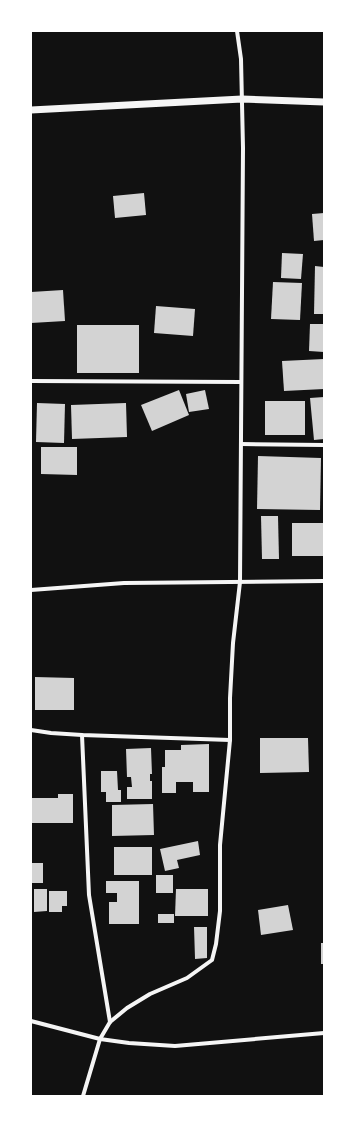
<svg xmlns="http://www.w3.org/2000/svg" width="355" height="1127" font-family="'Libre Baskerville',serif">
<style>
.building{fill:#d3d3d3}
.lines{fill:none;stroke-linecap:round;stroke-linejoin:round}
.minor{stroke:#f5f5f5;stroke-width:4}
.tertiary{stroke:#f5f5f5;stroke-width:7}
</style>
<rect width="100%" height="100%" fill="#111"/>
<!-- building -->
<g class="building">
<polygon points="144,193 146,215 115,218 113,196"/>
<polygon points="324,213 324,240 314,241 312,214"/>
<polygon points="282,253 303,254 301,279 281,278"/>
<polygon points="315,266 324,267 324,314 314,314"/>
<polygon points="273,282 302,283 300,320 271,319"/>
<polygon points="63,290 65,321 31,323 31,292"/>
<polygon points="156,306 195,309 193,336 154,333"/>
<polygon points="310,324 324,324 324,352 309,351"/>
<rect x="77" y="325" width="62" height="48"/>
<polygon points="324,359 324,389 284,391 282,361"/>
<polygon points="179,390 189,415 152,431 141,405"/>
<polygon points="205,390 209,409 189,412 186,394"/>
<polygon points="324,397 324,439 314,440 310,398"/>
<rect x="265" y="401" width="40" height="34"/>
<polygon points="37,403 65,404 64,443 36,442"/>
<polygon points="126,403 127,437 72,439 71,405"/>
<polygon points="41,447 77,447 77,475 41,474"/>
<polygon points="258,456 321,458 320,510 257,509"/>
<polygon points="261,516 278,516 279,559 262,559"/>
<rect x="292" y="523" width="32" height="33"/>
<polygon points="35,677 74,678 74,710 35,710"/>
<polygon points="260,738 308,738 309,772 260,773"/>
<polygon points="209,744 209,792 193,792 193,782 176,782 176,793 162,793 162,767 165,767 165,750 181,750 181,745"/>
<polygon points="151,748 152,774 150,774 150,781 152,781 152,799 127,799 127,787 132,787 131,777 127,777 126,749"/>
<polygon points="101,771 117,771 118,790 121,790 121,802 106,802 106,792 101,792"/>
<polygon points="58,794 73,794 73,823 31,823 31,798 58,798"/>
<polygon points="153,804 154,835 112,836 112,805"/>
<polygon points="198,841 200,855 177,860 179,868 165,871 160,849"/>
<rect x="114" y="847" width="38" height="28"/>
<rect x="31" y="863" width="12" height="20"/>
<rect x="156" y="875" width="17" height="18"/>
<polygon points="106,881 139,881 139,924 109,924 109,902 117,902 117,893 106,893"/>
<polygon points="34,889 47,889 47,911 34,912"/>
<polygon points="176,889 208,889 208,916 175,916"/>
<polygon points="49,891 67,891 67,906 62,906 62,912 49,912"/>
<polygon points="288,905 293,930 261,935 258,910"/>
<rect x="158" y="914" width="16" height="9"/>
<polygon points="194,927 207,927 207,958 195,959"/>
<rect x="321" y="943" width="3" height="21"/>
</g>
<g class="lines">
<!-- minor -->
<g class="minor">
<polyline points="31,381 241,382"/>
<polyline points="241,444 324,445"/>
<polyline points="31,590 124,583 324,581"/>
<polyline points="31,730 51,733 82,735 230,740"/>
<polyline points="82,735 89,895 110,1022"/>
<polyline points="31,1021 100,1039 129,1043 175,1046 324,1033"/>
<polyline points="83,1096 100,1039 110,1022 127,1008 150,994 187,978 212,960 216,944 220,911 220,845 230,740 230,698 233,643 240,582 243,148 241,59 237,31"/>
</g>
<!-- tertiary -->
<polyline class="tertiary" points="31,110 242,99 324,102"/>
</g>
<!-- border -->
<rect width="355" height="1127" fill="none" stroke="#ffffff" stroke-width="64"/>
</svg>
